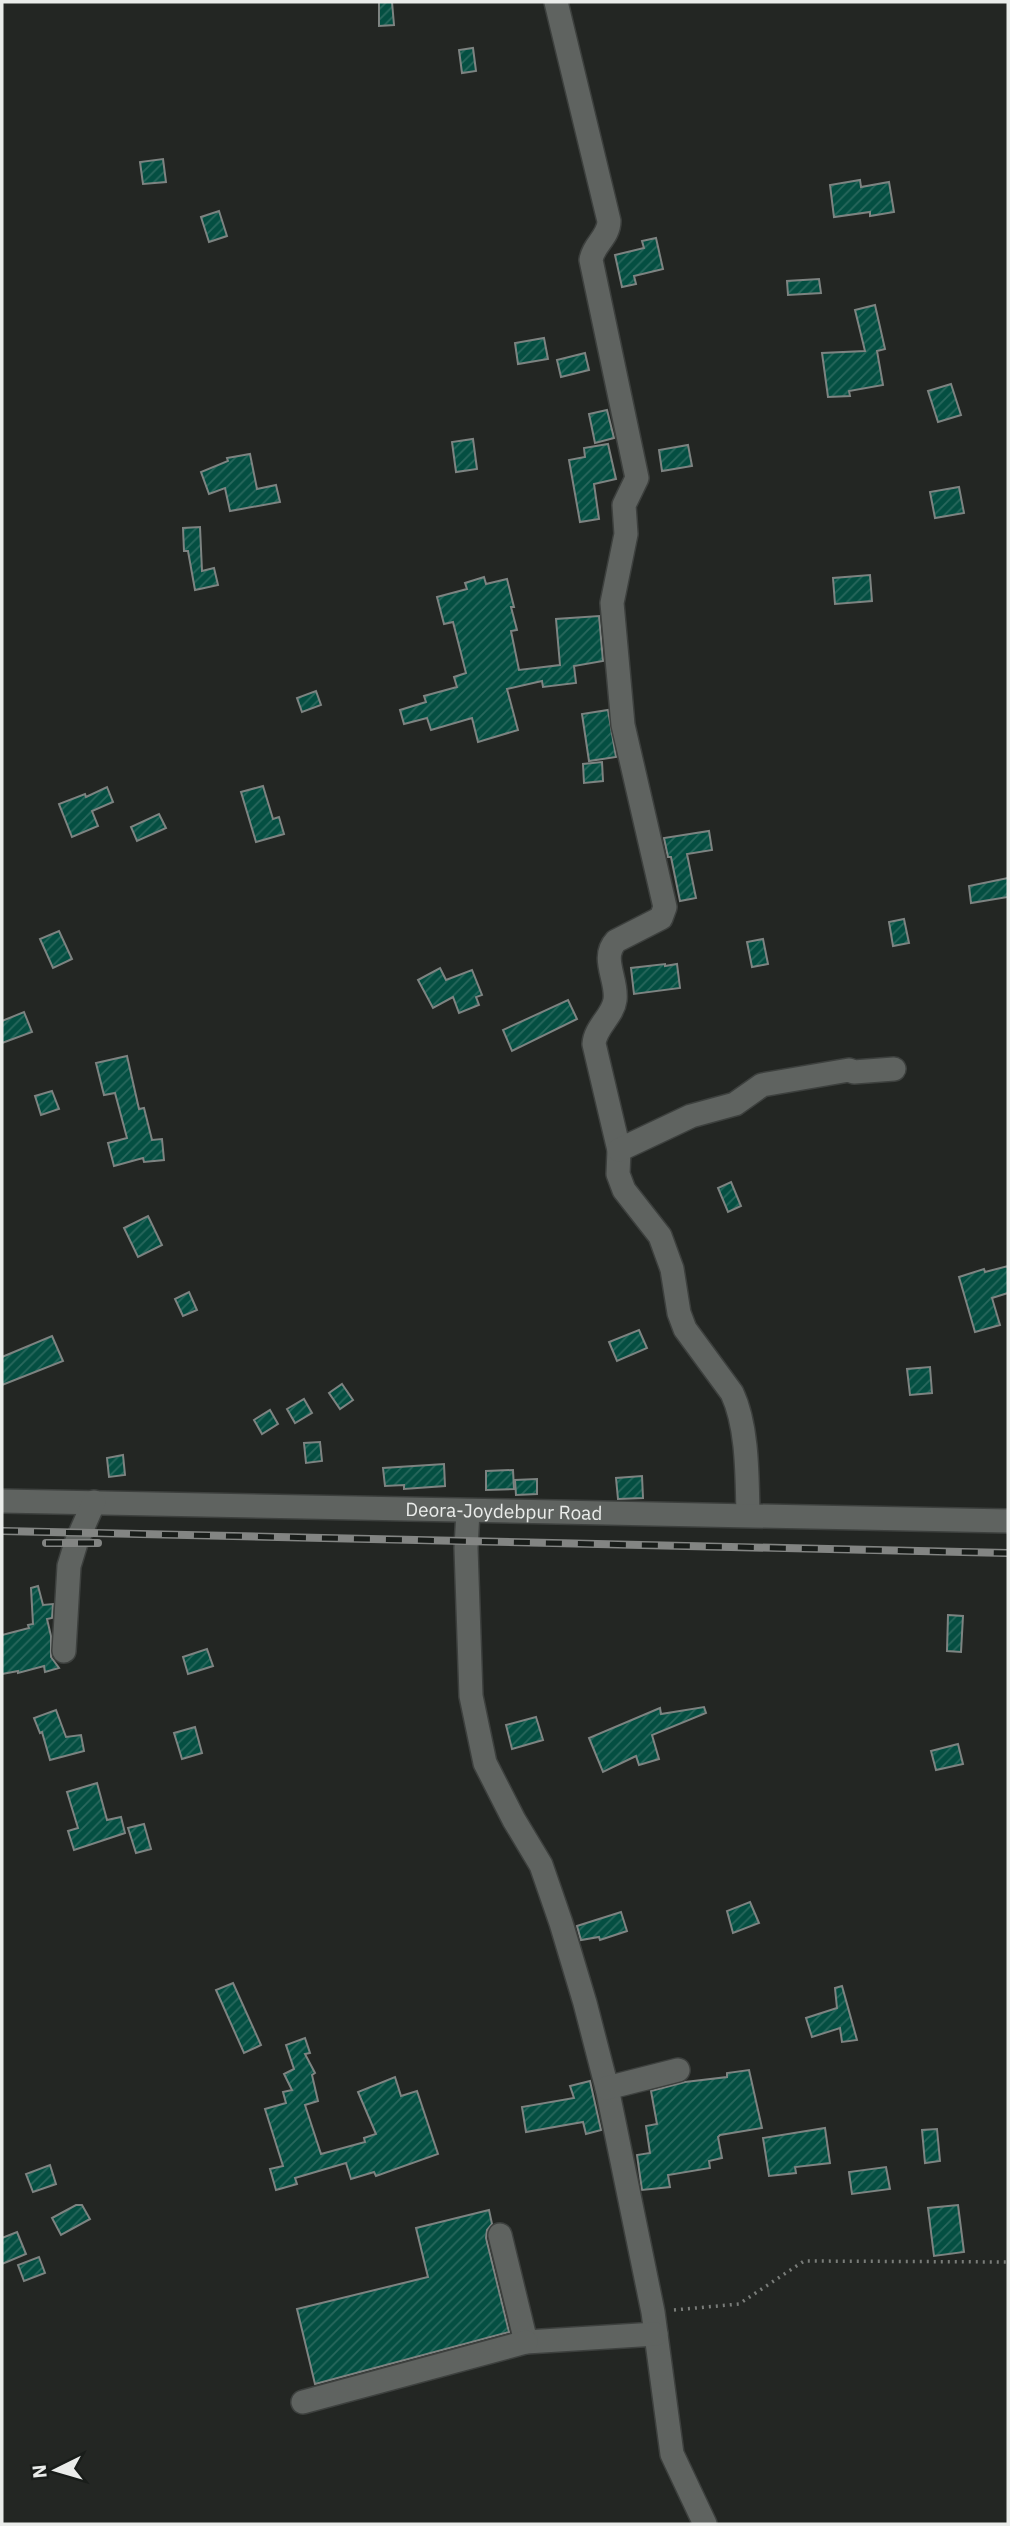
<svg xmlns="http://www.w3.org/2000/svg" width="1010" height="2526" font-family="'IBM Plex Sans',sans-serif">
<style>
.building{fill:url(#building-hatch);stroke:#7d8381;stroke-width:2}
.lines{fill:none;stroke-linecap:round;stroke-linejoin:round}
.minor-casing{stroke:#3d403e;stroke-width:26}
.path{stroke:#797c79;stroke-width:3.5;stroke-dasharray:2 5;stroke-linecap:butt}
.minor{stroke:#5f6360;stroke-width:23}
.rail-casing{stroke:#838583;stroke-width:8}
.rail{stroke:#191d1a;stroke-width:5;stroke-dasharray:16;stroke-linecap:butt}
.labels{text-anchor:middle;stroke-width:5;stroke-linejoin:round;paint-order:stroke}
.street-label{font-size:19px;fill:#eaecea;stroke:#191d1a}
</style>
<defs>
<pattern id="building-hatch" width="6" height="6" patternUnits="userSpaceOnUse" patternTransform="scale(1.75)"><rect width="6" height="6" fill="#044f42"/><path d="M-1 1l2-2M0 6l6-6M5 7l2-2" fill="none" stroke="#29685d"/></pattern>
</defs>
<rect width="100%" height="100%" fill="#232623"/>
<!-- building -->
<g class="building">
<polygon points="379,2 392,2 394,25 379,26"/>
<polygon points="473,48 476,71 462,73 459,50"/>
<polygon points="163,159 166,182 143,184 140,162"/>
<polygon points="860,180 861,187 889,182 894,212 870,216 870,212 834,217 830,185"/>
<polygon points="219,211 227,236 209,242 201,217"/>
<polygon points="656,238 663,269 634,276 636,284 622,287 615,255 644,248 642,241"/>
<polygon points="819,279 821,293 788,295 787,281"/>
<polygon points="875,305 885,349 877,351 883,385 849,391 850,396 828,397 822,353 865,351 855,310"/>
<polygon points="544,338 548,359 518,364 515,343"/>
<polygon points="585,353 589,370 561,377 557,360"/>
<polygon points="951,384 961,415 938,422 928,391"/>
<polygon points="607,410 614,438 595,443 589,414"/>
<polygon points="473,439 477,469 456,472 452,442"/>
<polygon points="608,444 616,479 594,484 599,519 580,522 569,460 585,457 584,448"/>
<polygon points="688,445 692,466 662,471 659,450"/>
<polygon points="250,454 257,489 276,485 280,502 230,511 225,488 209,494 201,472 228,461 227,458"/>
<polygon points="959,487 964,513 935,518 930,492"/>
<polygon points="200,527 202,571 214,568 218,585 195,590 188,551 184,551 183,528"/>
<polygon points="870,575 872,601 835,604 833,578"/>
<polygon points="484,577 486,584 507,579 514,607 511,607 517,630 511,631 519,670 560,665 556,619 599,616 603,661 574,666 576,683 543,687 542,681 507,689 518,730 478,742 472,718 431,730 427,718 404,724 400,710 426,702 424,696 457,687 454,677 466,673 453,622 444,624 437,597 467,589 465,583"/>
<polygon points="316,691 321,705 302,712 297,698"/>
<polygon points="608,710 616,757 589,761 582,714"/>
<polygon points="602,762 603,781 584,783 583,764"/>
<polygon points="263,786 273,819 279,817 284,834 256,842 241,792"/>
<polygon points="107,787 113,802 92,811 98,826 72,837 59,804 85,794 86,797"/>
<polygon points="159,814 166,828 137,841 131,827"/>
<polygon points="709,831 712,850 687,854 696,898 680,901 671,857 668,857 664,838"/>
<polygon points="1008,878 1008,897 971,903 969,886"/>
<polygon points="904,919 909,943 893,946 889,922"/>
<polygon points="59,931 72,959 53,968 40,939"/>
<polygon points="763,939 768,964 752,967 747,942"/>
<polygon points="665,964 665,966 677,964 680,988 634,994 631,968"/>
<polygon points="440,968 446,980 472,970 482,995 476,997 479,1005 459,1013 453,997 433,1008 418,980"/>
<polygon points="568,1000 577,1019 512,1051 503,1030"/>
<polygon points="24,1012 32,1032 2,1043 2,1021"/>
<polygon points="127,1056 139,1109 144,1108 152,1140 162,1139 164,1160 144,1162 143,1158 114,1166 108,1143 127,1138 115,1093 104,1095 96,1063"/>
<polygon points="52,1091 59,1109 41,1115 35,1096"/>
<polygon points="731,1182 741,1206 728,1212 718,1188"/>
<polygon points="148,1216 162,1245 138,1257 124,1228"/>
<polygon points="1008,1266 1008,1293 992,1298 1000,1325 975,1332 959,1277 984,1269 985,1272"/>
<polygon points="189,1292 197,1310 183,1316 175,1299"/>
<polygon points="639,1330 647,1348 617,1361 609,1342"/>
<polygon points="52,1336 63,1361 2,1385 2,1357"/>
<polygon points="930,1367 932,1393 910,1395 907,1369"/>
<polygon points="342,1384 353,1400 340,1409 329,1393"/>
<polygon points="304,1399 312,1413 295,1423 287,1409"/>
<polygon points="270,1410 278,1424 262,1434 254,1420"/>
<polygon points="320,1442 322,1461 306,1463 304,1443"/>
<polygon points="123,1455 125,1475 109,1477 107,1458"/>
<polygon points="444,1464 445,1486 404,1489 404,1485 385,1486 383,1468"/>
<polygon points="513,1470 514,1489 486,1490 486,1471"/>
<polygon points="642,1476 643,1498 618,1499 616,1478"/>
<polygon points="537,1479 537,1494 516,1495 515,1480"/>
<polygon points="38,1586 43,1605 53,1604 52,1618 47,1619 51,1636 51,1657 59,1668 45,1672 44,1666 18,1673 18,1671 2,1674 2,1635 29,1628 28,1625 33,1624 31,1588"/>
<polygon points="948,1615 963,1616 961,1652 947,1651"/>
<polygon points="207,1649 213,1666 188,1674 183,1657"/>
<polygon points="704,1707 706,1713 652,1735 659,1759 639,1765 636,1756 603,1772 589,1738 660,1708 661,1714"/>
<polygon points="56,1710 66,1737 81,1735 84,1751 50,1760 42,1732 40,1733 34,1718"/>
<polygon points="536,1717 543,1740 512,1749 506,1725"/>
<polygon points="195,1727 202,1753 182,1759 174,1733"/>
<polygon points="958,1744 963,1764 936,1770 931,1751"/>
<polygon points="97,1783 107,1820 121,1817 125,1833 74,1850 68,1831 78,1828 67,1792"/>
<polygon points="144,1824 151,1849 136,1853 128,1828"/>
<polygon points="750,1902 759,1923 733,1933 727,1911"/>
<polygon points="621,1912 627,1931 600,1940 599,1937 581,1940 577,1926"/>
<polygon points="233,1983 261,2045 244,2053 216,1990"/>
<polygon points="842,1986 857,2040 842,2042 840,2028 812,2037 806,2018 837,2008 835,1988"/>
<polygon points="305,2038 310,2053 305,2054 315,2073 312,2075 318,2101 305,2105 321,2154 365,2142 364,2138 376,2134 358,2092 395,2077 401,2096 417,2091 438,2154 376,2176 374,2172 351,2179 346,2163 295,2178 297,2184 276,2190 270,2169 283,2166 265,2109 286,2103 283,2092 292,2090 284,2074 294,2069 286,2045"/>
<polygon points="749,2070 762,2128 720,2135 718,2137 722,2158 709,2161 710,2168 668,2175 670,2187 642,2190 637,2155 650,2153 646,2126 657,2124 651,2091 685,2082 727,2077 727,2073"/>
<polygon points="590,2081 601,2130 586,2134 583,2122 526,2132 522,2107 574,2098 570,2086"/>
<polygon points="825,2128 830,2163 795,2167 796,2173 769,2176 763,2138"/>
<polygon points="937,2129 940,2161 925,2163 922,2130"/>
<polygon points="50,2165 56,2184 33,2192 26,2174"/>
<polygon points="886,2167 890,2189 852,2194 849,2172"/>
<polygon points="76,2205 82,2205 90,2219 61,2235 52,2218"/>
<polygon points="958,2205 964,2252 934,2256 928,2208"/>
<polygon points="489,2210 492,2224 487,2230 486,2238 509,2332 315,2384 297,2309 428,2277 416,2228"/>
<polygon points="17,2232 26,2254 2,2264 2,2238"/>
<polygon points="39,2257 45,2273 24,2281 18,2265"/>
</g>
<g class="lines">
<defs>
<g id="minor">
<path d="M 556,2 L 609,221 C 609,237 593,245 591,260 L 637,478 L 624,505 L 626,534 L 612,603 L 623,725 L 665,907 L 661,918 L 616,941 C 600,958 618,980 615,1000 C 613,1016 595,1027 594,1044 L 619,1150 L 618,1174 L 624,1190 L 660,1236 L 672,1269 L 679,1313 L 685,1329 L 732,1393 C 748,1427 747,1477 748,1515"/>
<polyline points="619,1150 691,1116 735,1104 762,1085 849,1070 854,1072 894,1069"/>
<path id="s1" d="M 2,1501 L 1008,1521"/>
<polyline points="468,1511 466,1548 471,1696 485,1763 514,1820 541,1865 561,1923 585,2003 607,2088 653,2312 672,2454 705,2524"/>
<polyline points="64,1651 69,1566 76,1543 94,1502"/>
<polyline points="607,2088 678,2070"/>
<polyline points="500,2235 526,2342 656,2334"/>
<polyline points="303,2402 526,2342"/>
</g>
</defs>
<!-- minor casing -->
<use href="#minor" class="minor-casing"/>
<!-- path -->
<polyline class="path" points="674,2310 739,2304 804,2261 1008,2262"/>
<!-- minor -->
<use href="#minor" class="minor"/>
<defs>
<g id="rail">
<polyline points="2,1531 1008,1553"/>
<polyline points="46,1543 98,1543"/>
</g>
</defs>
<!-- rail casing -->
<use href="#rail" class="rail-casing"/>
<!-- rail -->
<use href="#rail" class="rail"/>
</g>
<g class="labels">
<!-- street labels -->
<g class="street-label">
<text dy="7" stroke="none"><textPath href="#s1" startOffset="502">Deora-Joydebpur Road</textPath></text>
</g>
</g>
<!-- border -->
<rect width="1010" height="2526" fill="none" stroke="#eaecea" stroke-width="7"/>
<!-- north arrow -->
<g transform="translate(56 2470) rotate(265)" stroke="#191d1a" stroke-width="5" paint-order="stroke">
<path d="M0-5L12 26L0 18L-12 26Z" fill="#eaecea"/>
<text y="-10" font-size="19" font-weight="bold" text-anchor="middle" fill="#eaecea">N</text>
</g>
</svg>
